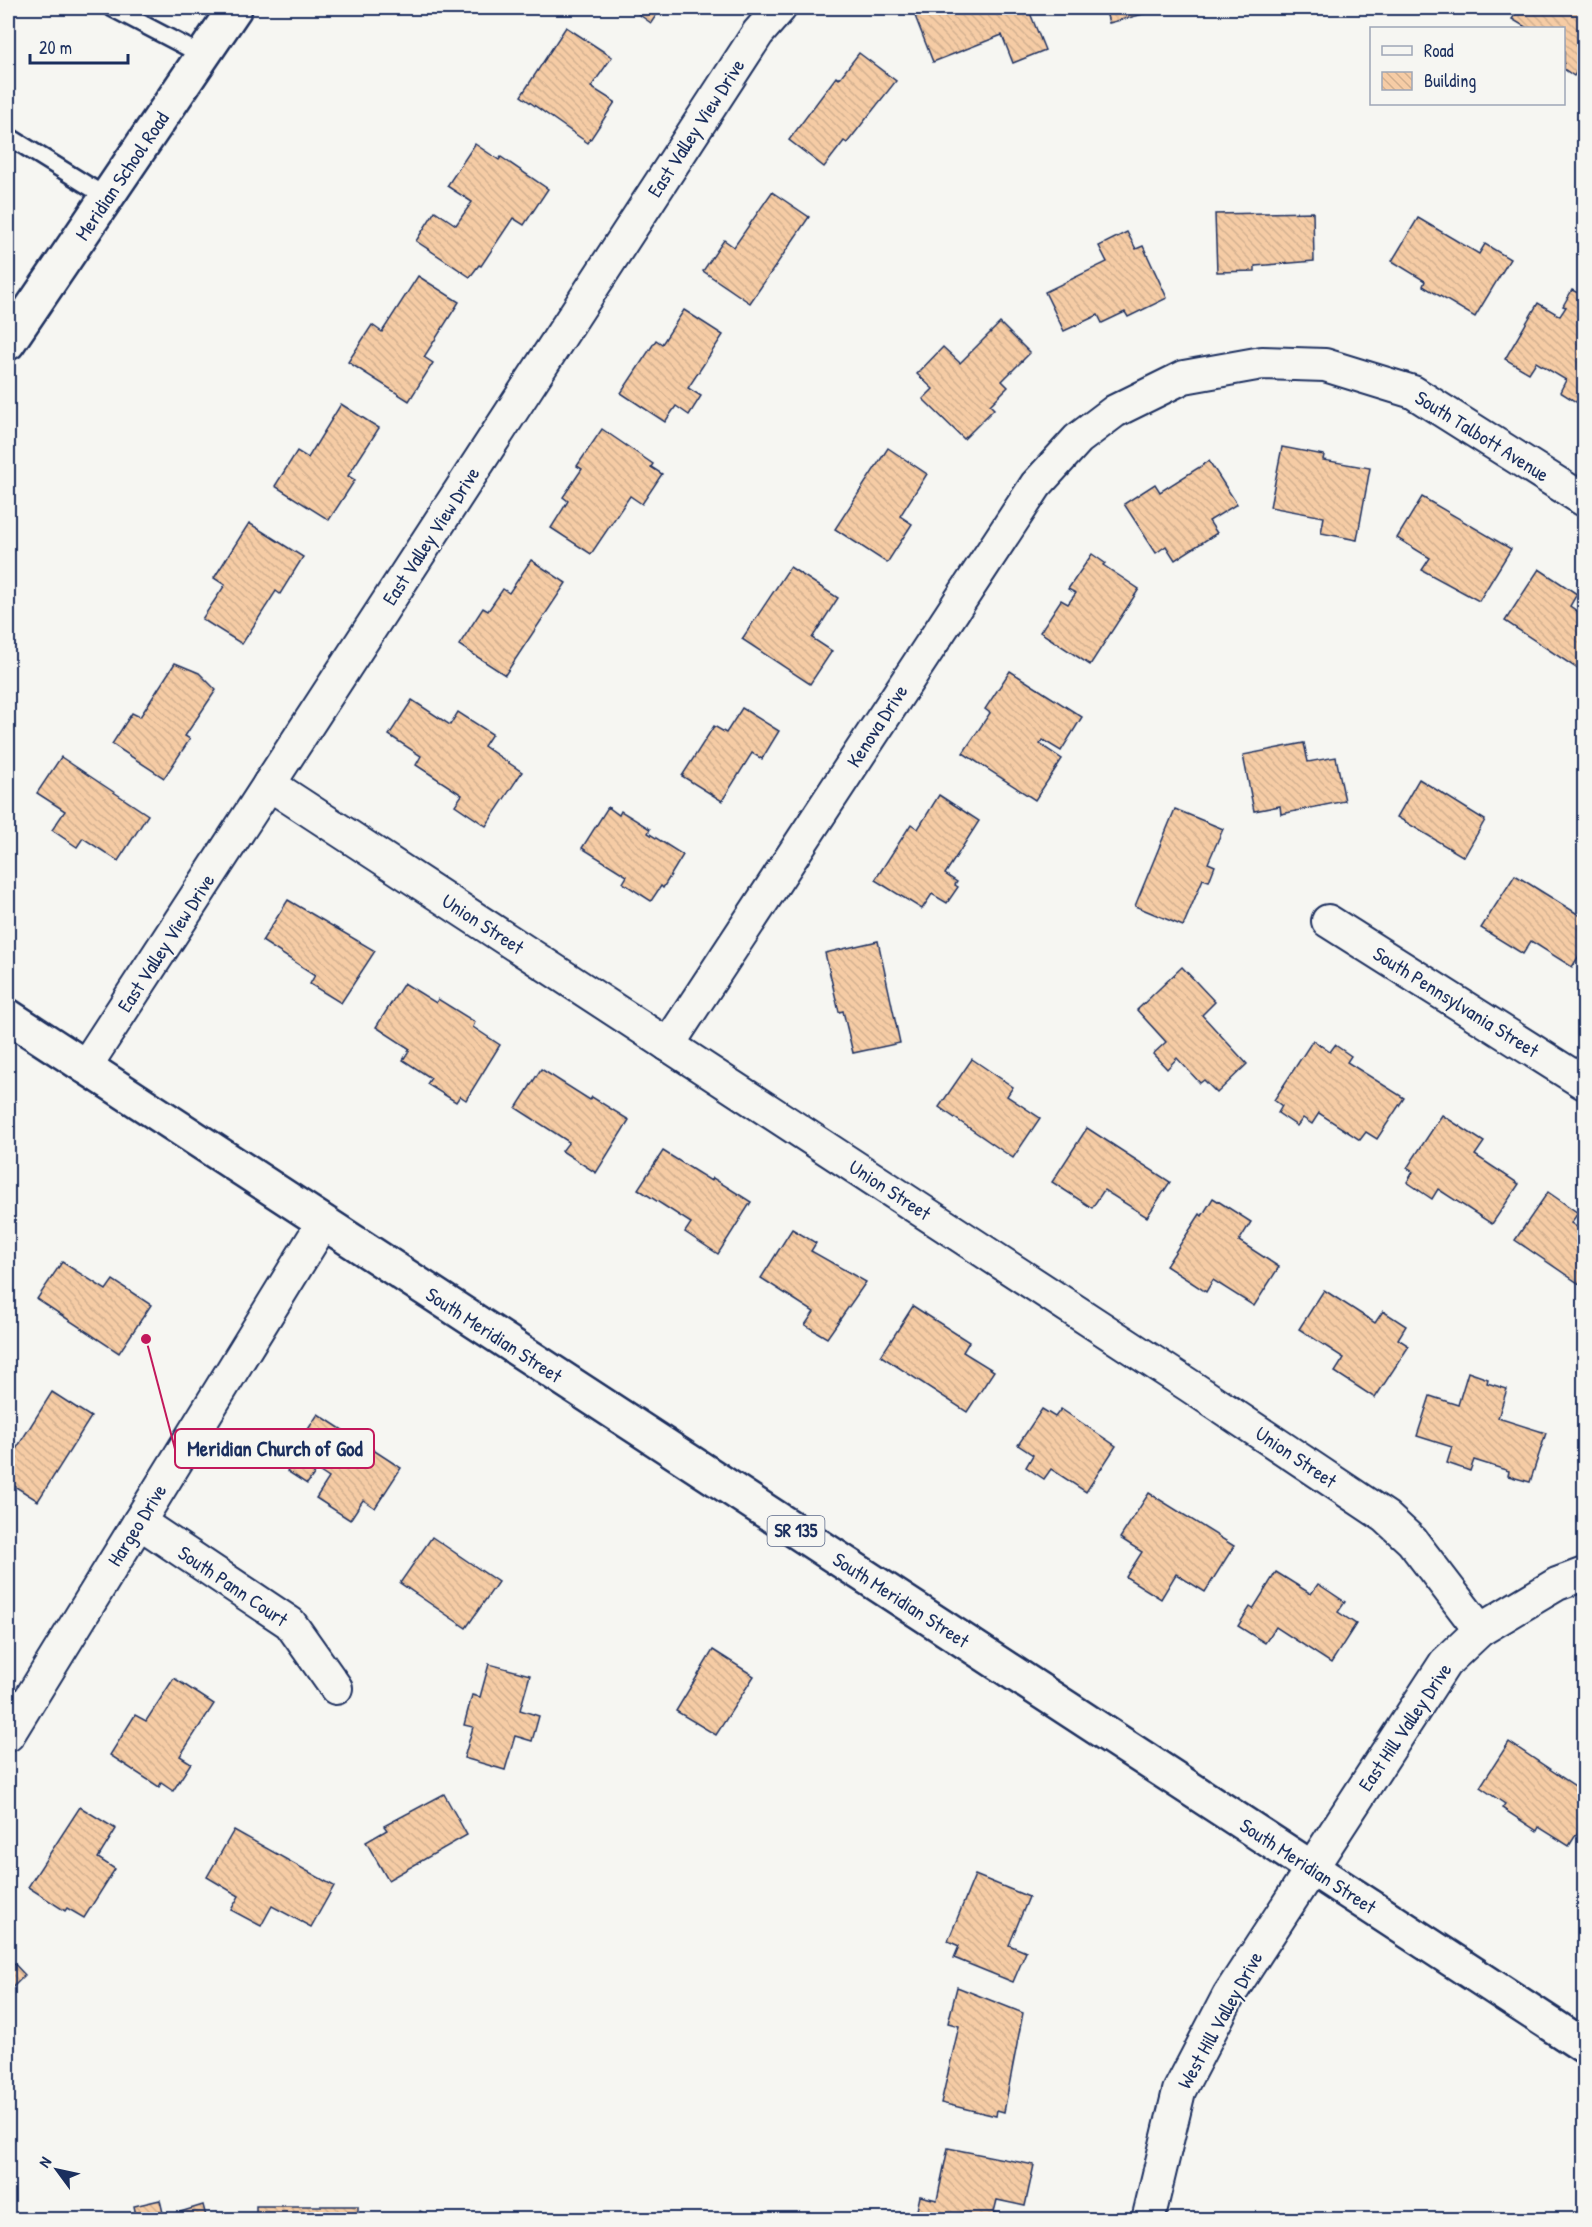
<svg xmlns="http://www.w3.org/2000/svg" width="1592" height="2227" font-family="'Patrick Hand',sans-serif">
<style>
.building{fill:url(#building-back-hatch);stroke:#1b2f5e;stroke-width:1.5}
.lines{fill:none;stroke-linecap:round;stroke-linejoin:round}
.service-casing{stroke:#1b2f5e;stroke-width:21}
.minor-casing{stroke:#1b2f5e;stroke-width:36}
.secondary-casing{stroke:#1b2f5e;stroke-width:38}
.primary-casing{stroke:#1b2f5e;stroke-width:38}
.service{stroke:#f6f6f2;stroke-width:16}
.minor{stroke:#f6f6f2;stroke-width:32}
.secondary{stroke:#f6f6f2;stroke-width:33}
.primary{stroke:#f6f6f2;stroke-width:33}
.labels{text-anchor:middle;stroke-width:4.5;stroke-linejoin:round;paint-order:stroke}
.shield{fill:#f6f6f2;stroke:#5d6b8a;stroke-width:1.5}
.shield-label{font-size:18px;font-weight:bold;fill:#1b2f5e}
.street-label{font-size:20px;fill:#1b2f5e;stroke:#f6f6f2}
.leader{fill:none;stroke:#c2185b;stroke-width:2}
.callout-dot{fill:#c2185b;stroke:#f6f6f2;stroke-width:2}
.callout{fill:#f6f6f2;stroke:#c2185b;stroke-width:2}
.callout-label{font-size:21px;text-anchor:middle;font-weight:bold;fill:#1b2f5e}
</style>
<defs>
<pattern id="building-back-hatch" width="6" height="6" patternUnits="userSpaceOnUse" patternTransform="scale(1.5)"><rect width="6" height="6" fill="#f6cca5"/><path d="M-1 5l2 2M0 0l6 6M5-1l2 2" fill="none" stroke="#d2b090"/></pattern>
</defs>
<rect width="100%" height="100%" fill="#f6f6f2"/>
<filter id="ink" filterUnits="userSpaceOnUse"><feTurbulence type="fractalNoise" baseFrequency=".0167" numOctaves="2"/><feDisplacementMap in="SourceGraphic" scale="12" xChannelSelector="R" yChannelSelector="G"/><feConvolveMatrix kernelMatrix="1 2 1 2 8 2 1 2 1" color-interpolation-filters="sRGB"/></filter>
<g filter="url(#ink)">
<!-- building -->
<g class="building">
<polygon points="630,8 661,8 651,23"/>
<polygon points="938,8 1028,8 1045,50 1013,63 1002,35 933,62 915,16"/>
<polygon points="1075,8 1096,8 1077,13"/>
<polygon points="1105,8 1150,8 1151,12 1109,23"/>
<polygon points="1520,8 1584,8 1584,67 1581,65 1574,76 1564,69 1564,28 1527,28 1512,19"/>
<polygon points="566,27 612,57 591,87 615,102 588,143 521,96"/>
<polygon points="859,53 896,81 847,143 844,141 824,167 789,140 836,77 839,79"/>
<polygon points="475,144 499,160 501,157 548,189 524,225 513,218 481,266 479,265 470,277 416,241 435,211 456,225 472,202 447,186"/>
<polygon points="772,192 809,217 750,303 703,271 724,240 734,247"/>
<polygon points="1313,212 1314,261 1255,266 1255,271 1217,272 1215,214"/>
<polygon points="1418,218 1479,254 1485,244 1510,259 1475,317 1423,286 1425,281 1392,261"/>
<polygon points="1127,232 1136,249 1143,246 1167,298 1128,317 1125,312 1102,323 1098,315 1064,331 1045,292 1107,262 1099,246"/>
<polygon points="418,276 459,302 424,357 433,363 409,401 348,362 372,325 382,332"/>
<polygon points="1572,290 1584,296 1584,407 1560,392 1566,380 1536,362 1529,373 1505,359 1538,303 1560,316 1566,307 1563,306"/>
<polygon points="684,310 723,335 688,388 701,396 689,415 676,406 665,422 621,393 656,340 662,344"/>
<polygon points="1000,323 1030,353 1002,381 1008,387 990,405 994,409 964,439 923,399 933,389 917,374 943,347 960,363"/>
<polygon points="341,404 379,428 348,476 355,480 329,520 275,486 297,451 308,458"/>
<polygon points="602,429 653,464 651,467 662,474 642,504 630,496 591,554 551,528 568,501 563,497 582,469 577,466"/>
<polygon points="1282,447 1324,455 1323,460 1370,468 1357,540 1321,533 1324,517 1270,507"/>
<polygon points="888,448 927,474 900,516 912,524 887,563 835,529"/>
<polygon points="1209,461 1237,504 1209,521 1217,533 1175,560 1166,546 1156,553 1124,504 1155,484 1160,492"/>
<polygon points="1422,497 1511,549 1479,601 1422,570 1430,558 1397,538"/>
<polygon points="249,523 303,557 280,594 276,591 242,644 202,619 225,585 214,578"/>
<polygon points="1092,554 1105,563 1103,565 1139,589 1090,665 1040,632 1061,600 1068,604 1076,593 1068,589"/>
<polygon points="531,560 566,583 505,675 459,645 483,608 488,611 503,589 509,593"/>
<polygon points="790,567 838,598 812,638 832,651 810,684 742,639"/>
<polygon points="1539,569 1577,594 1570,606 1584,616 1584,673 1505,621"/>
<polygon points="175,663 199,673 216,690 185,736 190,739 164,778 112,744 132,713 140,717"/>
<polygon points="1010,671 1082,717 1061,751 1043,740 1040,744 1062,759 1035,800 963,753 990,713 985,709"/>
<polygon points="412,700 450,725 458,712 492,734 484,746 522,772 486,826 455,805 462,795 416,765 421,756 389,735"/>
<polygon points="742,708 779,731 762,759 752,753 722,801 682,776 714,726 726,733"/>
<polygon points="1304,743 1308,762 1336,757 1345,801 1281,814 1280,806 1254,811 1243,755"/>
<polygon points="61,757 148,815 118,861 83,838 77,847 52,830 65,811 37,793"/>
<polygon points="1419,779 1485,820 1464,857 1397,817"/>
<polygon points="939,795 979,821 945,874 957,882 955,885 958,887 947,903 932,894 922,909 875,880 911,824 918,829"/>
<polygon points="608,807 619,815 621,811 650,829 648,833 683,855 663,888 661,886 651,901 623,883 627,876 582,848"/>
<polygon points="1175,809 1223,829 1208,863 1215,866 1209,881 1203,879 1183,926 1135,906"/>
<polygon points="1515,875 1584,918 1584,948 1572,967 1531,941 1523,954 1481,928"/>
<polygon points="288,900 375,951 341,1003 310,984 315,975 262,941"/>
<polygon points="878,941 900,1043 853,1053 843,1011 839,1012 825,953"/>
<polygon points="1182,967 1215,1002 1202,1015 1247,1064 1217,1093 1204,1080 1200,1083 1177,1058 1167,1069 1153,1054 1166,1042 1137,1010"/>
<polygon points="404,983 436,1003 438,999 475,1022 473,1027 500,1045 466,1100 460,1096 456,1102 427,1084 431,1078 403,1060 410,1049 376,1027"/>
<polygon points="1313,1040 1330,1052 1335,1045 1351,1056 1347,1062 1404,1098 1377,1139 1366,1132 1360,1140 1319,1113 1312,1124 1303,1118 1297,1126 1278,1113 1282,1106 1274,1100"/>
<polygon points="972,1059 1013,1087 1007,1096 1040,1118 1013,1158 939,1107"/>
<polygon points="541,1069 590,1100 592,1097 629,1120 596,1173 562,1151 569,1142 516,1108"/>
<polygon points="1442,1115 1484,1142 1475,1155 1519,1184 1492,1224 1438,1189 1432,1199 1407,1182 1413,1172 1407,1168"/>
<polygon points="1087,1128 1170,1182 1147,1217 1104,1190 1092,1208 1052,1182"/>
<polygon points="663,1151 711,1181 713,1178 751,1202 718,1254 685,1232 691,1223 638,1189"/>
<polygon points="1548,1192 1578,1213 1571,1223 1584,1232 1584,1287 1515,1240"/>
<polygon points="1213,1198 1251,1222 1239,1241 1279,1267 1254,1306 1213,1280 1206,1292 1166,1266 1200,1214 1202,1216"/>
<polygon points="792,1229 816,1243 811,1251 866,1282 827,1338 805,1325 814,1312 761,1278"/>
<polygon points="62,1262 106,1290 113,1280 151,1305 119,1353 37,1299"/>
<polygon points="1324,1290 1375,1323 1383,1311 1406,1326 1398,1339 1409,1346 1375,1398 1335,1372 1344,1358 1299,1329"/>
<polygon points="913,1306 969,1342 963,1352 994,1371 967,1412 881,1356"/>
<polygon points="1468,1372 1488,1379 1487,1383 1507,1389 1498,1418 1546,1433 1530,1482 1508,1476 1509,1471 1474,1460 1470,1471 1447,1463 1452,1447 1417,1436 1430,1396 1458,1405"/>
<polygon points="52,1392 91,1417 38,1501 8,1482 8,1462"/>
<polygon points="1042,1409 1055,1417 1061,1409 1116,1446 1086,1492 1051,1469 1044,1479 1026,1467 1033,1455 1018,1445"/>
<polygon points="318,1414 401,1468 375,1508 363,1500 350,1520 316,1498 329,1478 317,1470 307,1484 287,1471 297,1456 292,1454"/>
<polygon points="1149,1493 1234,1546 1205,1592 1176,1574 1161,1599 1126,1577 1142,1552 1120,1538"/>
<polygon points="432,1537 498,1582 466,1628 400,1583"/>
<polygon points="1276,1572 1311,1594 1318,1584 1345,1602 1338,1612 1356,1624 1331,1663 1276,1627 1265,1643 1238,1626 1250,1607 1253,1609"/>
<polygon points="713,1650 754,1676 716,1735 676,1711"/>
<polygon points="489,1664 530,1675 520,1710 539,1716 532,1741 515,1736 505,1770 464,1758 473,1727 464,1725 472,1695 480,1697"/>
<polygon points="174,1678 214,1704 180,1756 191,1763 173,1791 161,1783 159,1787 110,1755 135,1715 146,1721"/>
<polygon points="1509,1742 1584,1792 1584,1822 1569,1846 1539,1827 1537,1831 1502,1808 1505,1804 1480,1787"/>
<polygon points="444,1794 467,1835 388,1880 366,1842 387,1830 384,1826"/>
<polygon points="80,1807 116,1829 98,1858 115,1869 84,1918 67,1908 65,1911 28,1887"/>
<polygon points="234,1830 334,1886 311,1927 272,1906 261,1926 231,1910 239,1896 207,1877"/>
<polygon points="975,1875 1029,1897 1009,1945 1026,1952 1013,1982 954,1958 959,1946 948,1941"/>
<polygon points="8,1957 25,1975 8,1992"/>
<polygon points="957,1987 1023,2013 1004,2112 997,2110 996,2116 941,2103 959,2026 948,2023"/>
<polygon points="948,2148 1034,2165 1025,2206 997,2200 994,2212 1017,2217 1017,2220 915,2220 920,2196 937,2200"/>
<polygon points="160,2200 164,2217 203,2205 207,2220 137,2220 134,2206"/>
<rect x="256" y="2206" width="102" height="14"/>
<polygon points="420,2211 436,2220 416,2220"/>
</g>
<g class="lines">
<defs>
<g id="service">
<polyline points="112,8 204,56"/>
<polyline points="8,136 108,198"/>
</g>
<g id="minor">
<polyline points="269,784 1190,1386 1386,1517 1412,1541 1480,1630"/>
<polyline points="1328,921 1584,1083"/>
<polyline points="668,1045 1036,485 1078,439 1115,411 1184,377 1262,363 1325,365 1413,392 1584,500"/>
<polyline points="85,1067 758,33 780,8"/>
<polyline points="139,1522 290,1623 336,1688"/>
<polyline points="8,1735 323,1223"/>
<polyline points="1148,2220 1179,2091 1229,1995 1445,1663 1480,1630 1557,1584 1584,1574"/>
</g>
<polyline id="secondary" points="8,343 235,8"/>
<polyline id="primary" points="8,1016 1584,2046"/>
</defs>
<!-- service casing -->
<use href="#service" class="service-casing"/>
<!-- minor casing -->
<use href="#minor" class="minor-casing"/>
<!-- secondary casing -->
<use href="#secondary" class="secondary-casing"/>
<!-- primary casing -->
<use href="#primary" class="primary-casing"/>
<!-- service -->
<use href="#service" class="service"/>
<!-- minor -->
<use href="#minor" class="minor"/>
<!-- secondary -->
<use href="#secondary" class="secondary"/>
<!-- primary -->
<use href="#primary" class="primary"/>
</g>
</g>
<g class="labels">
<!-- shield labels -->
<rect class="shield" x="767.5" y="1516" width="57" height="30" rx="4.5"/>
<g class="shield-label">
<text x="796" y="1537">SR 135</text>
</g>
<!-- street labels -->
<g class="street-label">
<text transform="translate(696 128) rotate(-57)" y="7">East Valley View Drive</text>
<text transform="translate(122 176) rotate(-56)" y="7">Meridian School Road</text>
<text transform="translate(1482 436) rotate(32)" y="7">South Talbott Avenue</text>
<text transform="translate(431 536) rotate(-57)" y="7">East Valley View Drive</text>
<text transform="translate(877 726) rotate(-57)" y="7">Kenova Drive</text>
<text transform="translate(483 924) rotate(33)" y="7">Union Street</text>
<text transform="translate(166 943) rotate(-57)" y="7">East Valley View Drive</text>
<text transform="translate(1456 1002) rotate(32)" y="7">South Pennsylvania Street</text>
<text transform="translate(890 1190) rotate(33)" y="7">Union Street</text>
<text transform="translate(494 1335) rotate(33)" y="7">South Meridian Street</text>
<text transform="translate(1296 1457) rotate(34)" y="7">Union Street</text>
<text transform="translate(137 1525) rotate(-58)" y="7">Hargeo Drive</text>
<text transform="translate(233 1586) rotate(34)" y="7">South Pann Court</text>
<text transform="translate(901 1600) rotate(33)" y="7">South Meridian Street</text>
<text transform="translate(1405 1727) rotate(-56)" y="7">East Hill Valley Drive</text>
<text transform="translate(1308 1866) rotate(33)" y="7">South Meridian Street</text>
<text transform="translate(1220 2020) rotate(-61)" y="7">West Hill Valley Drive</text>
</g>
</g>
<!-- callouts -->
<path class="leader" d="M146 1339L175 1449"/>
<circle class="callout-dot" cx="146" cy="1339" r="6"/>
<rect class="callout" x="175" y="1429" width="199" height="39" rx="6"/>
<g class="callout-label">
<text x="275" y="1456">Meridian Church of God</text>
</g>
<!-- margin -->
<rect width="1592" height="2227" fill="none" stroke="#f6f6f2" stroke-width="30"/>
<rect x="15" y="15" width="1562" height="2197" fill="none" stroke="#1b2f5e" stroke-width="2" filter="url(#ink)"/>
<!-- legend -->
<rect x="1370" y="27" width="195" height="78" fill="#f6f6f2" stroke="#9ea6b7" stroke-width="1.5"/>
<rect x="1382" y="46" width="30" height="9" fill="#f6f6f2" stroke="#9ea6b7" stroke-width="1.5"/>
<text x="1424" y="57" font-size="18" fill="#1b2f5e">Road</text>
<rect x="1382" y="72" width="30" height="18" fill="url(#building-back-hatch)" stroke="#9ea6b7" stroke-width="1.5"/>
<text x="1424" y="87" font-size="18" fill="#1b2f5e">Building</text>
<!-- north arrow -->
<g transform="translate(57 2170) rotate(303)" stroke="#f6f6f2" stroke-width="4.5" paint-order="stroke">
<path d="M0-4.5L10 22L0 15L-10 22Z" fill="#1b2f5e"/>
<text y="-9" font-size="16" font-weight="bold" text-anchor="middle" fill="#1b2f5e">N</text>
</g>
<!-- scale -->
<path d="M30 54v9h98v-9" fill="none" stroke="#1b2f5e" stroke-width="3"/>
<text x="39" y="54" font-size="18" fill="#1b2f5e" stroke="#f6f6f2" stroke-width="4.5" paint-order="stroke">20 m</text>
</svg>
